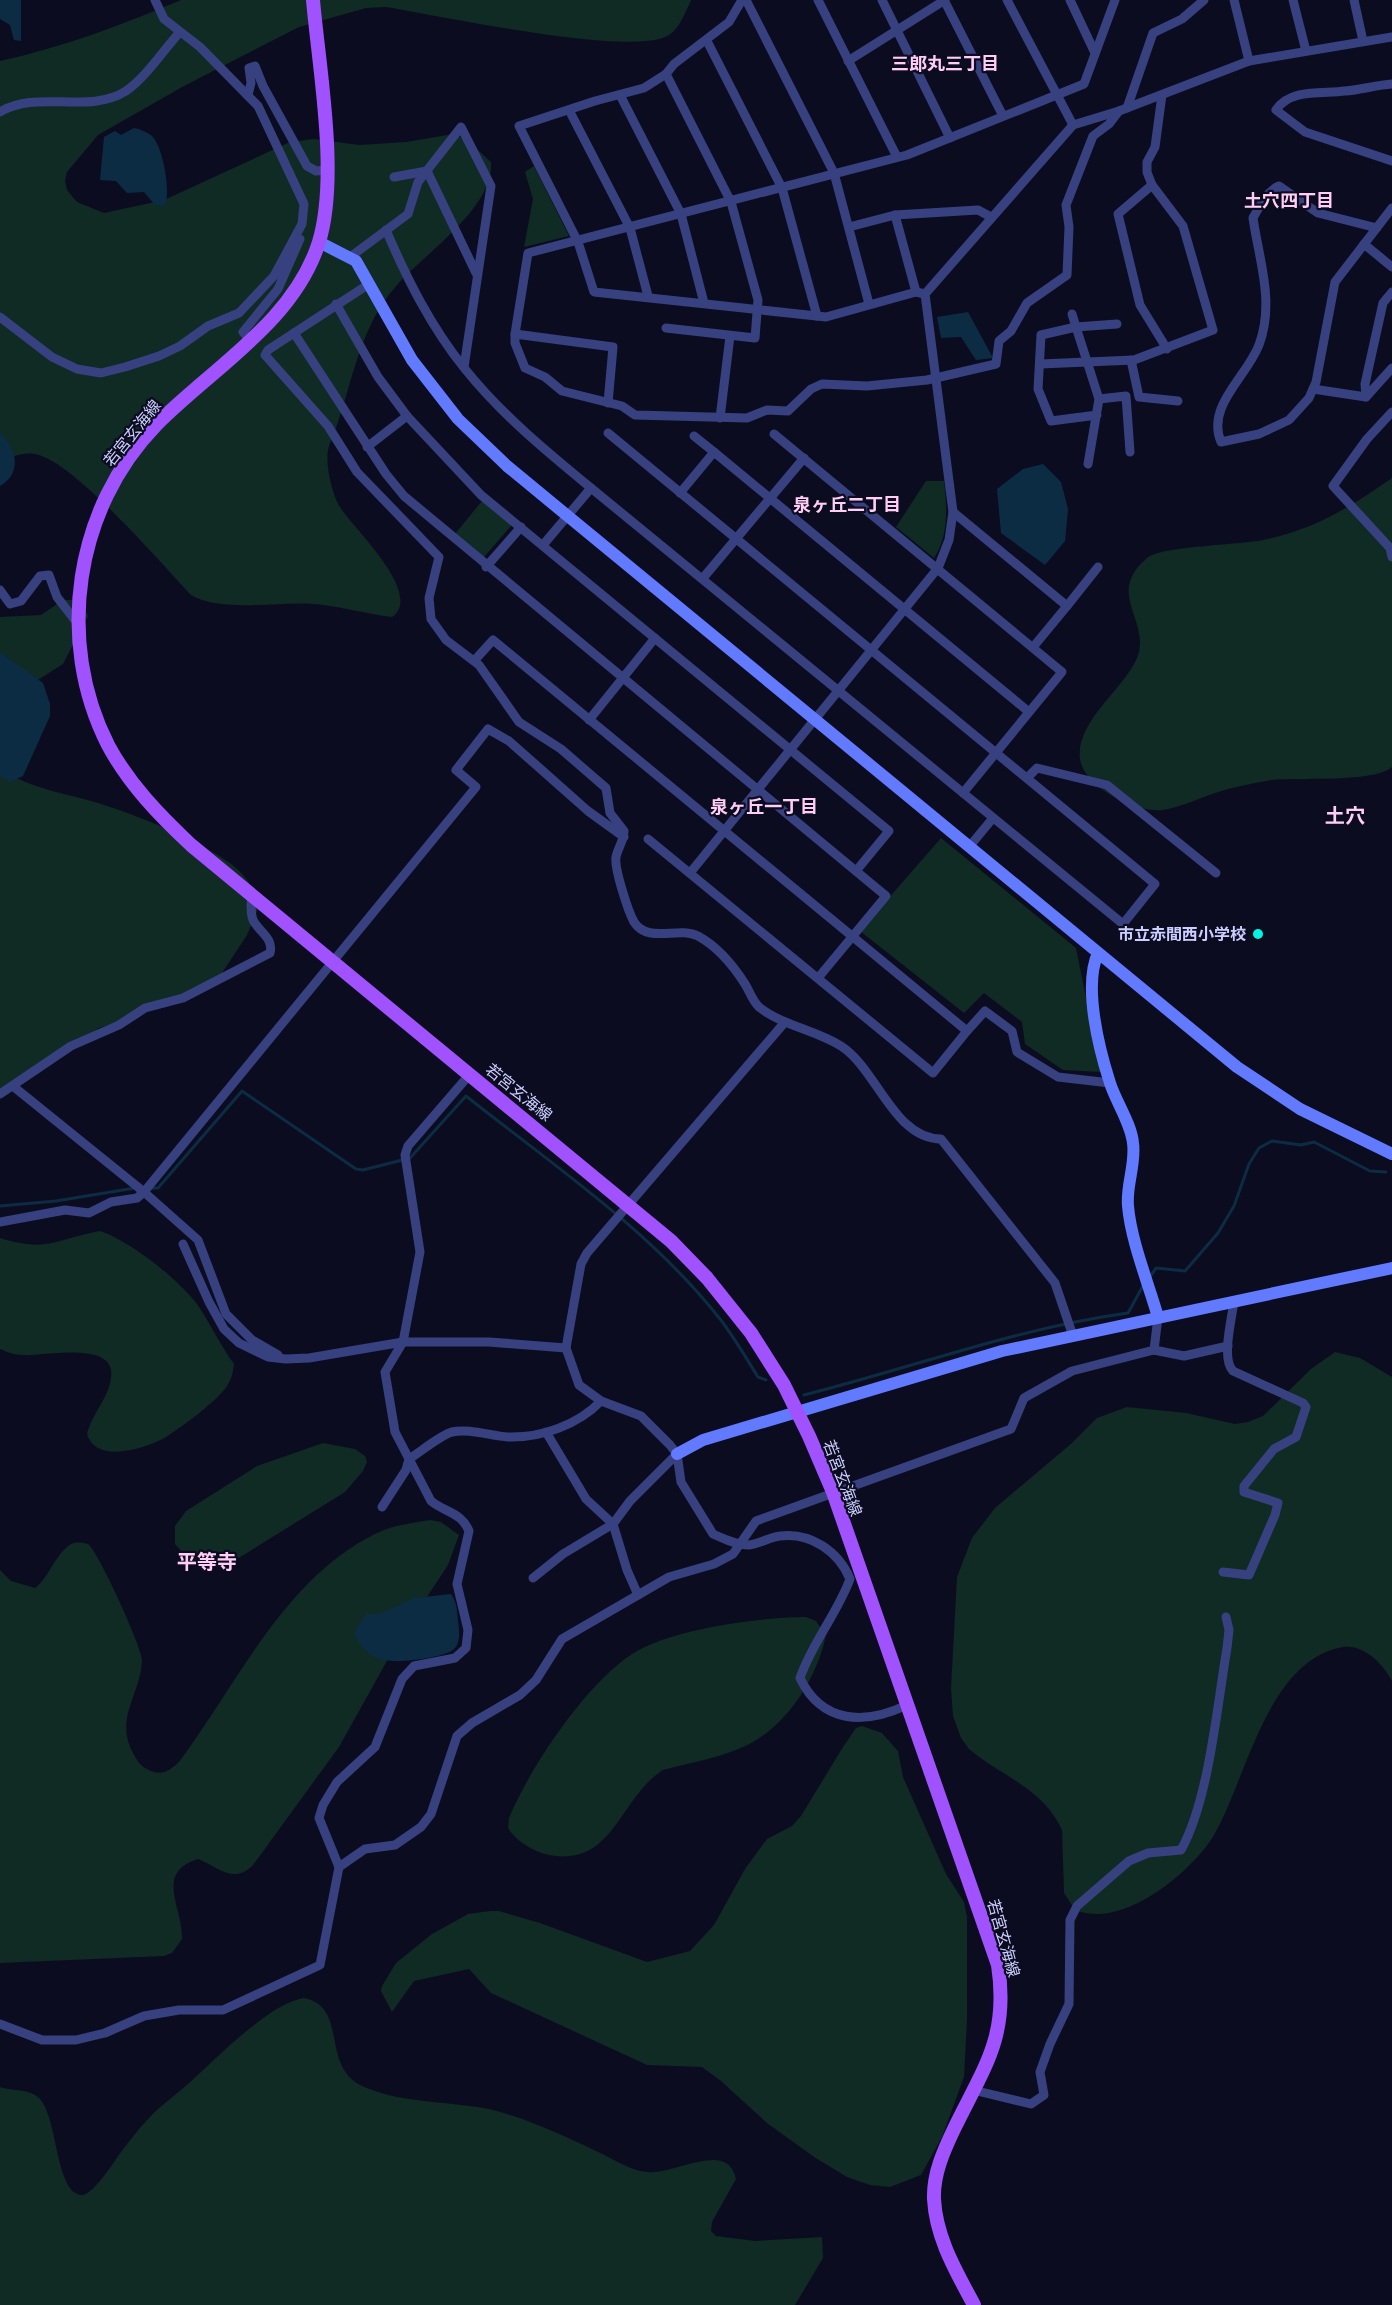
<svg xmlns="http://www.w3.org/2000/svg" width="1392" height="2305" font-family="Raleway,'Noto Sans JP',sans-serif">
<style>
.green{fill:#102a24}
.water{fill:#0c2c44}
.lines{fill:none;stroke-linecap:round;stroke-linejoin:round}
.stream{stroke:#0c2c44;stroke-width:3}
.street{stroke:#37417f;stroke-width:9}
.secondary{stroke:#627aff;stroke-width:12}
.primary{stroke:#a052ff;stroke-width:14}
.poi-dot{fill:#00f6e3;stroke:#0c0c20;stroke-width:2}
.labels{text-anchor:middle;stroke-width:4.5;stroke-linejoin:round;paint-order:stroke}
.street-label{font-size:16px;fill:#cbceff;stroke:#0c0c20}
.poi-label{font-size:16px;font-weight:bold;fill:#cbceff;stroke:#0c0c20;text-anchor:end}
.neighbourhood-label{font-size:18px;font-weight:bold;fill:#ffcdf6;stroke:#0c0c20}
.quarter-label{font-size:20px;font-weight:bold;fill:#ffcdf6;stroke:#0c0c20}
</style>
<rect width="100%" height="100%" fill="#0c0c20"/>
<!-- green -->
<g class="green">
<path d="M 181,0 L 691,0 C 686,11 680,28 669,35 C 635,58 436,15 386,7 L 366,8 L 299,27 L 184,86 L 98,135 L 67,172 L 65,181 L 67,190 L 77,202 L 104,213 L 164,200 L 290,142 L 314,139 L 359,145 L 406,142 L 454,134 L 467,140 L 491,162 C 495,207 424,254 397,285 C 356,330 352,392 329,446 C 324,460 332,495 340,507 C 352,527 425,594 392,617 C 366,614 340,606 314,604 C 279,601 221,613 191,595 C 161,563 77,466 39,455 C 25,451 13,456 0,463 L 0,61 C 63,47 122,25 181,0 Z"/>
<polygon points="534,166 569,236 524,247 533,199 525,172"/>
<path d="M 1392,478 L 1392,767 C 1374,783 1299,777 1272,780 C 1253,783 1233,787 1215,793 C 1198,799 1180,807 1163,810 C 1144,812 1118,801 1103,790 C 1093,783 1082,772 1080,759 C 1075,722 1124,689 1137,658 C 1152,620 1104,595 1147,558 C 1161,546 1240,545 1263,540 C 1315,529 1349,508 1392,478 Z"/>
<path d="M 926,481 L 944,481 C 947,507 949,535 934,558 L 896,527 Z"/>
<polygon points="482,501 512,525 484,557 455,534"/>
<polygon points="63,600 72,600 83,605 88,616 63,664 33,683 0,714 0,617 41,615"/>
<path d="M 0,769 C 35,790 61,792 98,803 C 137,815 199,840 231,864 C 245,874 254,889 260,904 L 247,935 L 220,976 L 165,1006 L 99,1028 L 0,1099 Z"/>
<polygon points="941,838 1076,948 1101,1072 1063,1070 1025,1044 1022,1022 984,993 964,1013 860,931"/>
<path d="M 100,1231 C 130,1241 177,1278 197,1304 C 210,1323 220,1345 234,1364 C 233,1372 232,1378 227,1386 C 217,1401 182,1427 166,1437 C 147,1448 96,1465 87,1434 C 92,1414 109,1397 111,1378 C 117,1339 42,1357 23,1355 C 15,1355 7,1352 0,1349 L 0,1238 C 48,1253 56,1239 100,1231 Z"/>
<path d="M 1335,1352 L 1360,1358 L 1392,1377 L 1392,1681 C 1383,1664 1364,1644 1343,1647 C 1267,1660 1247,1778 1214,1835 C 1192,1872 1122,1930 1075,1910 L 1064,1893 L 1062,1830 C 1044,1789 1001,1776 969,1749 L 961,1738 L 953,1716 L 951,1688 L 957,1577 L 972,1538 L 995,1508 L 1072,1443 L 1097,1418 L 1127,1407 L 1186,1413 L 1235,1424 L 1248,1422 L 1263,1416 L 1311,1369 Z"/>
<path d="M 323,1443 L 355,1449 L 365,1456 L 367,1462 L 363,1471 L 345,1492 L 229,1564 C 210,1571 188,1561 175,1544 L 175,1526 L 186,1511 L 257,1466 Z"/>
<path d="M 430,1520 L 441,1522 L 459,1535 L 448,1565 L 398,1641 L 339,1747 L 253,1865 C 234,1885 218,1867 198,1859 C 154,1873 183,1907 182,1939 L 172,1953 L 164,1956 L 0,1963 L 0,1570 L 11,1581 L 35,1588 C 50,1577 57,1549 74,1543 C 77,1542 85,1543 88,1544 C 98,1551 142,1647 142,1660 C 141,1695 114,1717 133,1753 C 137,1760 139,1765 147,1769 C 161,1777 169,1771 179,1762 C 238,1683 284,1578 377,1533 C 393,1525 413,1523 430,1520 Z"/>
<path d="M 806,1617 L 816,1621 L 826,1635 C 817,1679 786,1728 743,1747 C 719,1758 689,1763 663,1770 C 619,1798 614,1867 549,1855 C 534,1852 516,1841 508,1828 L 509,1818 C 530,1767 586,1684 632,1654 C 670,1629 761,1617 806,1617 Z"/>
<polygon points="862,1726 882,1733 898,1751 903,1777 946,1874 964,1902 967,1917 967,2020 964,2077 942,2137 921,2175 890,2187 870,2185 847,2177 814,2157 767,2123 721,2081 702,2067 647,2065 491,1993 469,1969 414,1981 392,2012 381,1991 382,1986 396,1963 432,1934 468,1914 490,1911 499,1911 540,1923 647,1962 690,1951 714,1925 745,1869 767,1839 792,1826 801,1816 843,1747 856,1728"/>
<path d="M 304,1998 C 349,2007 320,2066 362,2086 C 404,2105 453,2100 497,2111 C 532,2121 565,2136 598,2152 C 614,2159 630,2171 648,2172 C 675,2175 728,2139 736,2179 L 712,2222 L 711,2231 L 716,2236 L 755,2241 L 822,2237 L 823,2258 L 795,2305 L 0,2305 L 0,2087 C 12,2091 30,2089 39,2098 C 58,2116 55,2192 81,2195 C 92,2196 112,2165 118,2156 C 128,2143 138,2129 150,2117 C 161,2105 176,2095 188,2084 C 215,2060 269,2003 304,1998 Z"/>
</g>
<!-- water -->
<g class="water">
<polygon points="0,0 21,0 21,41 14,40 10,25 0,19"/>
<path d="M 134,128 C 140,129 147,132 152,136 C 163,147 171,192 165,206 L 155,205 L 144,192 L 127,193 L 116,181 L 100,180 L 104,137 L 115,131 L 121,135 Z"/>
<polygon points="968,312 993,358 976,360 961,337 941,338 937,317"/>
<path d="M 0,433 C 16,447 23,473 0,486 Z"/>
<polygon points="1043,464 1061,482 1068,509 1065,541 1045,565 1001,533 997,489 1023,469"/>
<polygon points="0,652 43,683 50,704 50,716 23,776 10,782 0,776"/>
<path d="M 451,1594 C 457,1603 457,1610 458,1621 C 459,1629 461,1641 455,1648 C 445,1659 392,1664 379,1659 C 368,1655 357,1643 354,1633 L 366,1614 L 379,1614 L 414,1598 Z"/>
</g>
<g class="lines">
<!-- stream -->
<g class="stream">
<path d="M 150,1188 L 158,1188 L 242,1091 L 356,1169 L 363,1170 L 410,1158 L 466,1096 C 553,1165 651,1231 720,1319 C 734,1337 746,1358 758,1377 L 766,1380"/>
<polyline points="0,1206 56,1201 135,1188"/>
<polyline points="1150,1277 1156,1268 1185,1271 1218,1233 1234,1206 1249,1164 1259,1148 1272,1141 1301,1145 1314,1142 1370,1171 1386,1172"/>
<path d="M 804,1395 C 912,1368 1017,1328 1128,1313 L 1144,1284"/>
</g>
<!-- street -->
<g class="street">
<polyline points="742,0 729,22 674,64 666,74 644,88 595,101 519,126 578,242 594,292 826,317 916,292 925,294"/>
<polyline points="746,0 834,173 869,304"/>
<polyline points="818,0 897,157"/>
<polyline points="882,0 950,138"/>
<polyline points="944,0 1003,116"/>
<polyline points="1007,0 1073,125"/>
<polyline points="1070,0 1095,53"/>
<polyline points="1115,0 1084,84 907,155 528,253 515,334 515,343 525,368 545,377 562,391 622,406 635,415 747,418 767,410 788,411 811,389 822,384 867,386 927,380 996,364 999,341 1011,331 1027,303 1067,275 1069,227 1066,205 1093,136 1109,124 1119,111"/>
<polyline points="1234,0 1249,61"/>
<polyline points="1293,0 1306,51"/>
<polyline points="1354,0 1363,41"/>
<polyline points="707,41 782,188 817,316"/>
<polyline points="848,61 945,0"/>
<polyline points="666,74 731,202 758,300 755,338 666,328"/>
<path d="M 1392,84 C 1376,85 1361,90 1345,91 C 1323,94 1290,88 1276,110 L 1305,132 L 1392,161"/>
<polyline points="248,95 251,83 249,68 255,66 263,86 307,166 316,171 327,170"/>
<polyline points="620,95 681,214 704,303"/>
<polyline points="1127,108 1153,33 1182,19 1204,0"/>
<polyline points="569,110 630,228 648,296"/>
<path d="M 0,112 C 37,89 88,115 126,91 C 146,77 163,51 179,33"/>
<polyline points="427,171 476,273"/>
<polyline points="394,177 427,171"/>
<polyline points="1152,185 1118,214 1140,305 1167,349"/>
<polyline points="895,215 978,210 991,217"/>
<polyline points="849,227 895,215 916,292"/>
<path d="M 1377,228 L 1318,213 L 1279,186 C 1267,191 1259,207 1253,218 C 1259,260 1275,302 1259,345 C 1246,378 1206,406 1221,442 L 1259,434 L 1289,420 L 1309,398 L 1316,382 L 1335,282 L 1392,208"/>
<path d="M 386,230 C 407,279 431,327 465,369 C 501,414 546,451 591,488 L 1123,924 L 1155,884 L 608,433"/>
<polyline points="1364,244 1392,267"/>
<polyline points="350,257 408,214 418,182 461,127 491,186 464,367"/>
<path d="M 369,284 L 268,350 L 265,355 L 328,426 L 357,472 L 439,557 L 429,598 L 431,619 L 446,640 L 479,665 L 519,722 L 561,749 L 606,788 L 610,813 L 624,831 C 624,840 618,848 616,857 C 614,868 628,911 634,922 C 648,944 678,926 698,936 C 718,947 733,965 745,984 C 750,992 752,1000 759,1007 C 783,1026 816,1030 841,1046 C 877,1069 894,1139 941,1139 L 1055,1283 L 1073,1336"/>
<polyline points="336,304 378,377 407,416 481,495 889,831 856,871"/>
<polyline points="1072,314 1076,327 1117,324"/>
<polyline points="0,317 52,357 77,369 101,373 125,367 159,356 180,346 208,326 239,313 274,276 302,224 304,204 258,106 200,47 164,19 155,0"/>
<polyline points="294,333 386,474 404,496 886,896 818,978"/>
<polyline points="515,334 613,347 608,403"/>
<polyline points="250,340 243,332 278,289 300,239"/>
<polyline points="1131,360 1139,397 1178,401"/>
<polyline points="1040,364 1134,360 1213,330 1183,226 1152,185 1147,172 1147,162 1155,147 1162,95"/>
<polyline points="1313,389 1366,397 1392,368"/>
<polyline points="1366,397 1365,384 1383,303 1392,292"/>
<polyline points="1099,399 1126,396 1130,452"/>
<polyline points="1392,412 1367,439 1333,486 1390,548 1392,557"/>
<polyline points="720,418 730,336"/>
<polyline points="774,434 1062,672 963,793"/>
<polyline points="694,436 714,452"/>
<polyline points="367,447 407,416"/>
<polyline points="1088,464 1099,399 1076,327 1041,335 1038,389 1051,421 1097,415"/>
<polyline points="680,493 714,452 1029,712"/>
<polyline points="953,512 1067,606 1034,646"/>
<polyline points="543,545 591,488"/>
<polyline points="486,567 521,527"/>
<polyline points="703,578 804,458"/>
<polyline points="0,590 10,604 21,601 40,576 49,575 57,597 78,624"/>
<polyline points="1067,606 1098,567"/>
<polyline points="474,661 493,640 967,1031 933,1073 648,839"/>
<polyline points="589,720 655,638"/>
<polyline points="1027,778 1037,768 1107,785 1216,873"/>
<polyline points="969,847 993,818"/>
<polyline points="690,873 938,568 949,540 953,512 925,294 1073,125 1119,111 1249,61 1392,37"/>
<path d="M 785,1022 L 587,1253 L 581,1264 L 566,1348 L 579,1385 L 601,1401 L 641,1416 L 670,1445 L 677,1454 L 681,1482 L 713,1534 C 724,1539 737,1545 749,1545 C 759,1544 770,1537 780,1536 C 811,1532 839,1552 850,1579 C 837,1614 812,1643 800,1678 C 822,1724 865,1725 907,1705"/>
<polyline points="967,1031 985,1011 1012,1031 1017,1052 1058,1077 1110,1083"/>
<polyline points="14,1087 144,1192 198,1240 226,1314 252,1340 278,1355"/>
<path d="M 0,1094 L 71,1046 L 119,1025 L 145,1008 L 183,998 L 270,953 C 274,938 259,932 253,920 C 250,912 251,904 252,896"/>
<polyline points="0,1222 65,1210 89,1213 111,1202 137,1198 144,1192 476,787 456,770 488,729 509,741 588,811 624,837"/>
<polyline points="183,1244 209,1302 224,1329 239,1343 268,1357 286,1359 309,1358 403,1342 489,1342 566,1348"/>
<polyline points="1154,1350 1158,1317"/>
<polyline points="546,1432 586,1499 613,1524 627,1570 638,1595"/>
<path d="M 382,1507 L 406,1470 L 409,1459 C 419,1453 442,1434 452,1432 C 469,1428 491,1436 508,1437 C 541,1438 578,1425 601,1401"/>
<path d="M 1223,1572 L 1249,1575 L 1275,1515 L 1278,1503 L 1244,1492 L 1244,1486 L 1274,1449 L 1296,1437 L 1306,1407 L 1303,1403 L 1233,1371 C 1221,1359 1232,1318 1234,1301"/>
<polyline points="533,1578 563,1554 613,1524 630,1501 677,1454"/>
<polyline points="339,1867 365,1849 395,1845 421,1827 431,1814 457,1736 472,1723 520,1695 536,1680 562,1639 669,1577 714,1564 733,1554 756,1521 1011,1429 1024,1398 1072,1371 1154,1350 1184,1356 1228,1346"/>
<path d="M 0,2024 L 42,2040 L 76,2040 L 105,2033 L 144,2016 L 179,2010 L 223,2010 L 320,1965 L 339,1867 L 319,1818 L 323,1805 L 337,1782 L 375,1747 L 402,1679 L 414,1666 L 455,1658 L 466,1648 L 468,1630 L 457,1584 L 469,1531 C 461,1512 446,1513 431,1501 L 395,1432 L 385,1372 L 403,1342 L 420,1252 L 405,1155 L 408,1146 L 470,1074"/>
<path d="M 973,2090 L 1031,2104 L 1044,2095 L 1040,2072 L 1050,2044 L 1069,2004 L 1070,1920 L 1077,1906 L 1129,1861 L 1148,1853 L 1181,1850 C 1209,1800 1217,1706 1227,1648 L 1229,1630 L 1226,1617"/>
</g>
<!-- secondary -->
<g class="secondary">
<polyline points="319,242 356,261 412,360 458,419 507,466 1237,1067 1300,1109 1392,1154"/>
<path d="M 1098,953 C 1083,986 1099,1049 1110,1083 C 1116,1102 1131,1123 1133,1143 C 1136,1164 1126,1185 1128,1206 C 1131,1241 1148,1282 1158,1317"/>
<polyline points="677,1454 703,1440 1002,1351 1392,1268"/>
</g>
<!-- primary -->
<path class="primary" d="M 313,0 C 319,69 339,176 319,242 C 294,322 212,368 156,425 C 75,508 55,641 108,745 C 129,784 159,815 191,845 L 671,1241 L 707,1278 L 751,1333 L 784,1385 L 809,1436 L 833,1492 L 998,1965 C 1009,2037 984,2067 954,2129 C 944,2150 933,2174 934,2199 C 936,2238 956,2271 974,2305"/>
</g>
<!-- markers -->
<circle class="poi-dot" cx="1258" cy="934" r="6"/>
<g class="labels">
<!-- street labels -->
<g class="street-label">
<text transform="translate(132 433) rotate(-51)" y="6">若宮玄海線</text>
<text transform="translate(519 1092) rotate(39)" y="6">若宮玄海線</text>
<text transform="translate(843 1478) rotate(69)" y="6">若宮玄海線</text>
<text transform="translate(1004 1938) rotate(74)" y="6">若宮玄海線</text>
</g>
<!-- poi labels -->
<g class="poi-label">
<text x="1246" y="940">市立赤間西小学校</text>
</g>
<!-- neighbourhood labels -->
<g class="neighbourhood-label">
<text x="945" y="70">三郎丸三丁目</text>
<text x="1289" y="207">土穴四丁目</text>
<text x="847" y="511">泉ヶ丘二丁目</text>
<text x="764" y="813">泉ヶ丘一丁目</text>
</g>
<!-- quarter labels -->
<g class="quarter-label">
<text x="1345" y="823">土穴</text>
<text x="207" y="1569">平等寺</text>
</g>
</g>
</svg>
